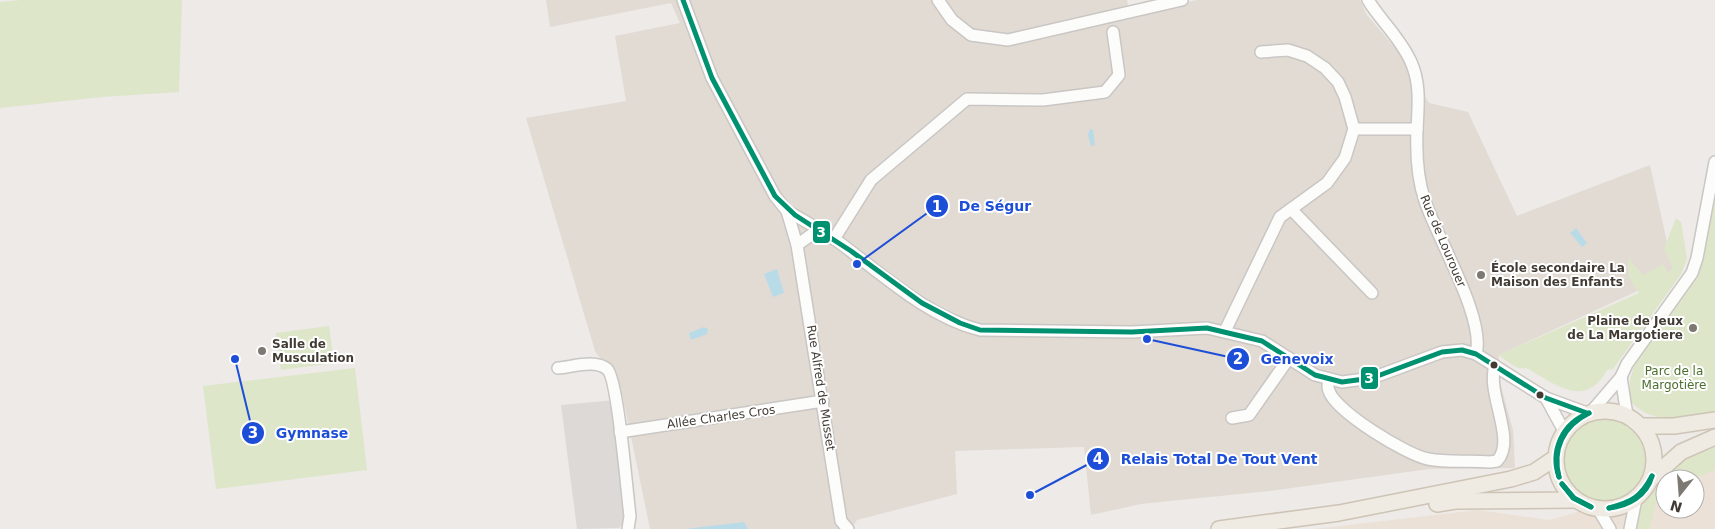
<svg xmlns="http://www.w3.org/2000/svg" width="1715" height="529" font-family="'DejaVu Sans',sans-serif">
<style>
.residential{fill:#e1dbd4}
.commercial{fill:#ece1d7}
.green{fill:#dde6c8}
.parking{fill:#dcd9d7}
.water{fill:#b9dbe8}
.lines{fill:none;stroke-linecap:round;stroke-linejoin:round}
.minor-casing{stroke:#c9c6c3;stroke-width:14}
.major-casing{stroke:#cec4b6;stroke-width:18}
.minor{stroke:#fcfcfb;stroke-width:11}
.major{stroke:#efeae2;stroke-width:15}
.bus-1-casing{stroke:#fff;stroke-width:9}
.bus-1{stroke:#009270;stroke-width:5}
.poi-dot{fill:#7e7873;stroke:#fff;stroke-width:2}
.bus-dot{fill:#423b34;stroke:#fff;stroke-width:2}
.labels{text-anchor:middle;stroke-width:4;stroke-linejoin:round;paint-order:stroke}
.street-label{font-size:12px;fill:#423b34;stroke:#fff}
.poi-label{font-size:12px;font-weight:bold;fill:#423b34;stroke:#fff;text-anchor:start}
.park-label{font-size:12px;fill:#4c6e2d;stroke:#fff}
.leader{fill:none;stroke:#1d4ed8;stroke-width:2}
.callout-dot{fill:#1d4ed8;stroke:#fff;stroke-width:2}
.mark-label{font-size:15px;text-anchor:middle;font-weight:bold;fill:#fff}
.callout-label{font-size:14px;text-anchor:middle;font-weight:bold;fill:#1d4ed8;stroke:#fff;stroke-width:4;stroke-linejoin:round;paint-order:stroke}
.line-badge{stroke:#fff;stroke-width:2}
.badge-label{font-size:14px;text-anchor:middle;font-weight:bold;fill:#fff}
</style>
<rect width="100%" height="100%" fill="#edeae7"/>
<!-- residential -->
<polygon class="residential" points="546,0 1127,0 1130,16 1197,0 1360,0 1367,15 1401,55 1429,103 1468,112 1517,216 1650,165 1674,274 1499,355 1499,379 1513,430 1515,468 1429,469 1270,491 1141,504 1091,515 1084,447 955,451 957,494 857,520 851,529 650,529 621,388 595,351 526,118 626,101 615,36 680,23 671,3 550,27"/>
<!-- commercial -->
<polygon class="commercial" points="1715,455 1715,529 1314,529 1478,510 1550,520 1665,486 1665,509 1695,509 1695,479 1676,479"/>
<!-- green -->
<g class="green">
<polygon points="21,0 182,0 179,92 102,97 0,108 0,2"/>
<path d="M 1715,200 L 1715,415 C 1686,418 1650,426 1630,400 L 1630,380 L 1635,362 L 1697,278 Z"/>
<path d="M 1676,218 L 1681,222 L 1687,259 L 1681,274 L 1613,369 L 1607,370 C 1586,409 1556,385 1530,370 C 1526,367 1523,369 1519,368 C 1512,366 1504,359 1499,355 L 1639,293 L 1629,278 L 1628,257 L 1643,275 L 1663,264 L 1668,273 L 1673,268 L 1664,249 Z"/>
<polygon points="329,326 334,363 281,370 276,333"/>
<polygon points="355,368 367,470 216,489 203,386"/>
<circle cx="1605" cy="460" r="49"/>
<polygon points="1715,441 1715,470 1692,479 1665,479 1665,492 1658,496 1649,529 1636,529 1639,510 1669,467"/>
</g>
<!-- parking -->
<polygon class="parking" points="616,400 630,516 619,528 577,529 561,405"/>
<!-- water -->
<g class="water">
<polygon points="1090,129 1093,130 1095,145 1091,146 1088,135"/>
<polygon points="1576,228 1587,243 1582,247 1570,233"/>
<polygon points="777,269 784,293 773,297 764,274"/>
<polygon points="704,327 708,329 707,334 691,340 689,333"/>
<polygon points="744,522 748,529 685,529"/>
</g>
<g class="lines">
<defs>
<g id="minor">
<polyline points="683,0 712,78 775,196 787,211 797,245 841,521 848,529"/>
<polyline points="938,0 952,20 971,35 1008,40 1182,0"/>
<path d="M 1368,0 C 1381,21 1401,39 1411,62 C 1421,84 1418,107 1417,130 C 1416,154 1417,178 1425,201 C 1437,238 1486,319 1476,354"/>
<polyline points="1354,129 1417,129"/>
<polyline points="1291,209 1372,293"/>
<path d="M 787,211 C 805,221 823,231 840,243 C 883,275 928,317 980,330 L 1132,332 L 1207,328 L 1262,341 L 1315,375 L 1342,382 L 1372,378 L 1442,352 L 1462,350 L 1476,354 L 1546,398 L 1587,413"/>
<polyline points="834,239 871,180 967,99 1043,100 1105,92 1119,75 1113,32"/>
<polyline points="797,245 818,230"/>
<polyline points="1225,331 1280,217 1327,183 1345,158 1354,129 1345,97 1338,82 1325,68 1307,56 1288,50 1261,52"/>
<path d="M 558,368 C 572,367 595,359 607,369 C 618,378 627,494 630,516 L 628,529"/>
<polyline points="1621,377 1627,415"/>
<path d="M 1329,380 C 1328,383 1327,387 1329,391 C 1336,412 1407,455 1428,459 C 1448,463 1470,460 1490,462 L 1497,461 C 1517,440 1486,394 1495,366"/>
<polyline points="1546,398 1564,431"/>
<polyline points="1591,412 1621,377 1627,364 1692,273 1697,258 1715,162"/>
<polyline points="1232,418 1249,415 1289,358"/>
<polyline points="620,432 823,401"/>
<polyline points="1598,509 1610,529"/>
<polyline points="1630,529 1636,499"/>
</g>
<g id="major">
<circle cx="1605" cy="460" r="49"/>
<polyline points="1641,426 1674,426 1715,420"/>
<polyline points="1652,478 1681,452 1715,437"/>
<polyline points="1437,504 1455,501 1576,500"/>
<polyline points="1219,529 1339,513 1511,479 1534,472 1555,458"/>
</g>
</defs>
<!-- minor casing -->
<use href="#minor" class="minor-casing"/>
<!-- major casing -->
<use href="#major" class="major-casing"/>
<!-- minor -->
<use href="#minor" class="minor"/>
<!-- major -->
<use href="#major" class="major"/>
<defs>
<g id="bus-1">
<polyline points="683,0 712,78 775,196 795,215 851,251 922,303 960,323 980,330 1132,332 1207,328 1262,341 1315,375 1342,382 1372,378 1442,352 1462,350 1476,354 1546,398 1587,413"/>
<path d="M 1559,477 C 1550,451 1562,423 1589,413"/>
<path d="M 1559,477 C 1552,449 1563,426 1589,413"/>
<polyline points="1562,484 1574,498 1591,507"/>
<polyline points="1562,484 1573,498 1591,507"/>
<path d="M 1609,508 C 1632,502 1641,497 1652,476"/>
<path d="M 1609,508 C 1628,506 1647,496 1652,476"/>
</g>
</defs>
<!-- bus-1 casing -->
<use href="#bus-1" class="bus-1-casing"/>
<!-- bus-1 -->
<use href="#bus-1" class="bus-1"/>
</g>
<!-- markers -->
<g class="poi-dot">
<circle cx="1481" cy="275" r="5"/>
<circle cx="1693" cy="328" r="5"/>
<circle cx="262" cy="351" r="5"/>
</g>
<g class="bus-dot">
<circle cx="1494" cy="365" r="4.5"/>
<circle cx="1540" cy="395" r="4.5"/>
</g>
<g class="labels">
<!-- street labels -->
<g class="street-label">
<text transform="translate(1443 241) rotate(67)" y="4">Rue de Lourouer</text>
<text transform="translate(821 388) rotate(81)" y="4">Rue Alfred de Musset</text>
<text transform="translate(721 417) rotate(-8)" y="4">Allée Charles Cros</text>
</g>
<!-- poi labels -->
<g class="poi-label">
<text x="1491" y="272">École secondaire La<tspan x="1491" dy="14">Maison des Enfants</tspan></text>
<text x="1683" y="325" text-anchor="end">Plaine de Jeux<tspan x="1683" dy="14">de La Margotiere</tspan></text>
<text x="272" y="348">Salle de<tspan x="272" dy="14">Musculation</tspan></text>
</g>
<!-- park labels -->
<g class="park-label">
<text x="1674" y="375">Parc de la<tspan x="1674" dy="14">Margotière</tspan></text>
</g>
</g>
<!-- callouts -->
<path class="leader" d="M857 264L937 206M1147 339L1238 359M235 359L253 433M1030 495L1098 459"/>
<g class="callout-dot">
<circle cx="857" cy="264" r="5"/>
<circle cx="1147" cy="339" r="5"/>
<circle cx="235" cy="359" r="5"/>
<circle cx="1030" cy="495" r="5"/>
<circle cx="937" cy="206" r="12"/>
<circle cx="1238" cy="359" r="12"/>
<circle cx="253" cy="433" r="12"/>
<circle cx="1098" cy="459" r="12"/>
</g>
<g class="mark-label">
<text x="937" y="212">1</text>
<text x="1238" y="364">2</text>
<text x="253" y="438">3</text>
<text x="1098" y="464">4</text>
</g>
<g class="callout-label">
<text x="995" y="211">De Ségur</text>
<text x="1297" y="364">Genevoix</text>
<text x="312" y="438">Gymnase</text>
<text x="1219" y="464">Relais Total De Tout Vent</text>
</g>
<g class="line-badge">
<rect x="812" y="220" width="19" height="24" rx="5" fill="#009270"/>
<rect x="1360" y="366" width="19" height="24" rx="5" fill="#009270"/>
</g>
<g class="badge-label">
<text x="821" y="237">3</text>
<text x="1369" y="383">3</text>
</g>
<!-- north arrow -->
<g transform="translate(1680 494) rotate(197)"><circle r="24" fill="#ffffff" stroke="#b3b1ae"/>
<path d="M0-4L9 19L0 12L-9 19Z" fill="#7e7873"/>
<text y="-8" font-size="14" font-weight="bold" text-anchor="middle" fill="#423b34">N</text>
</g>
</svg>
